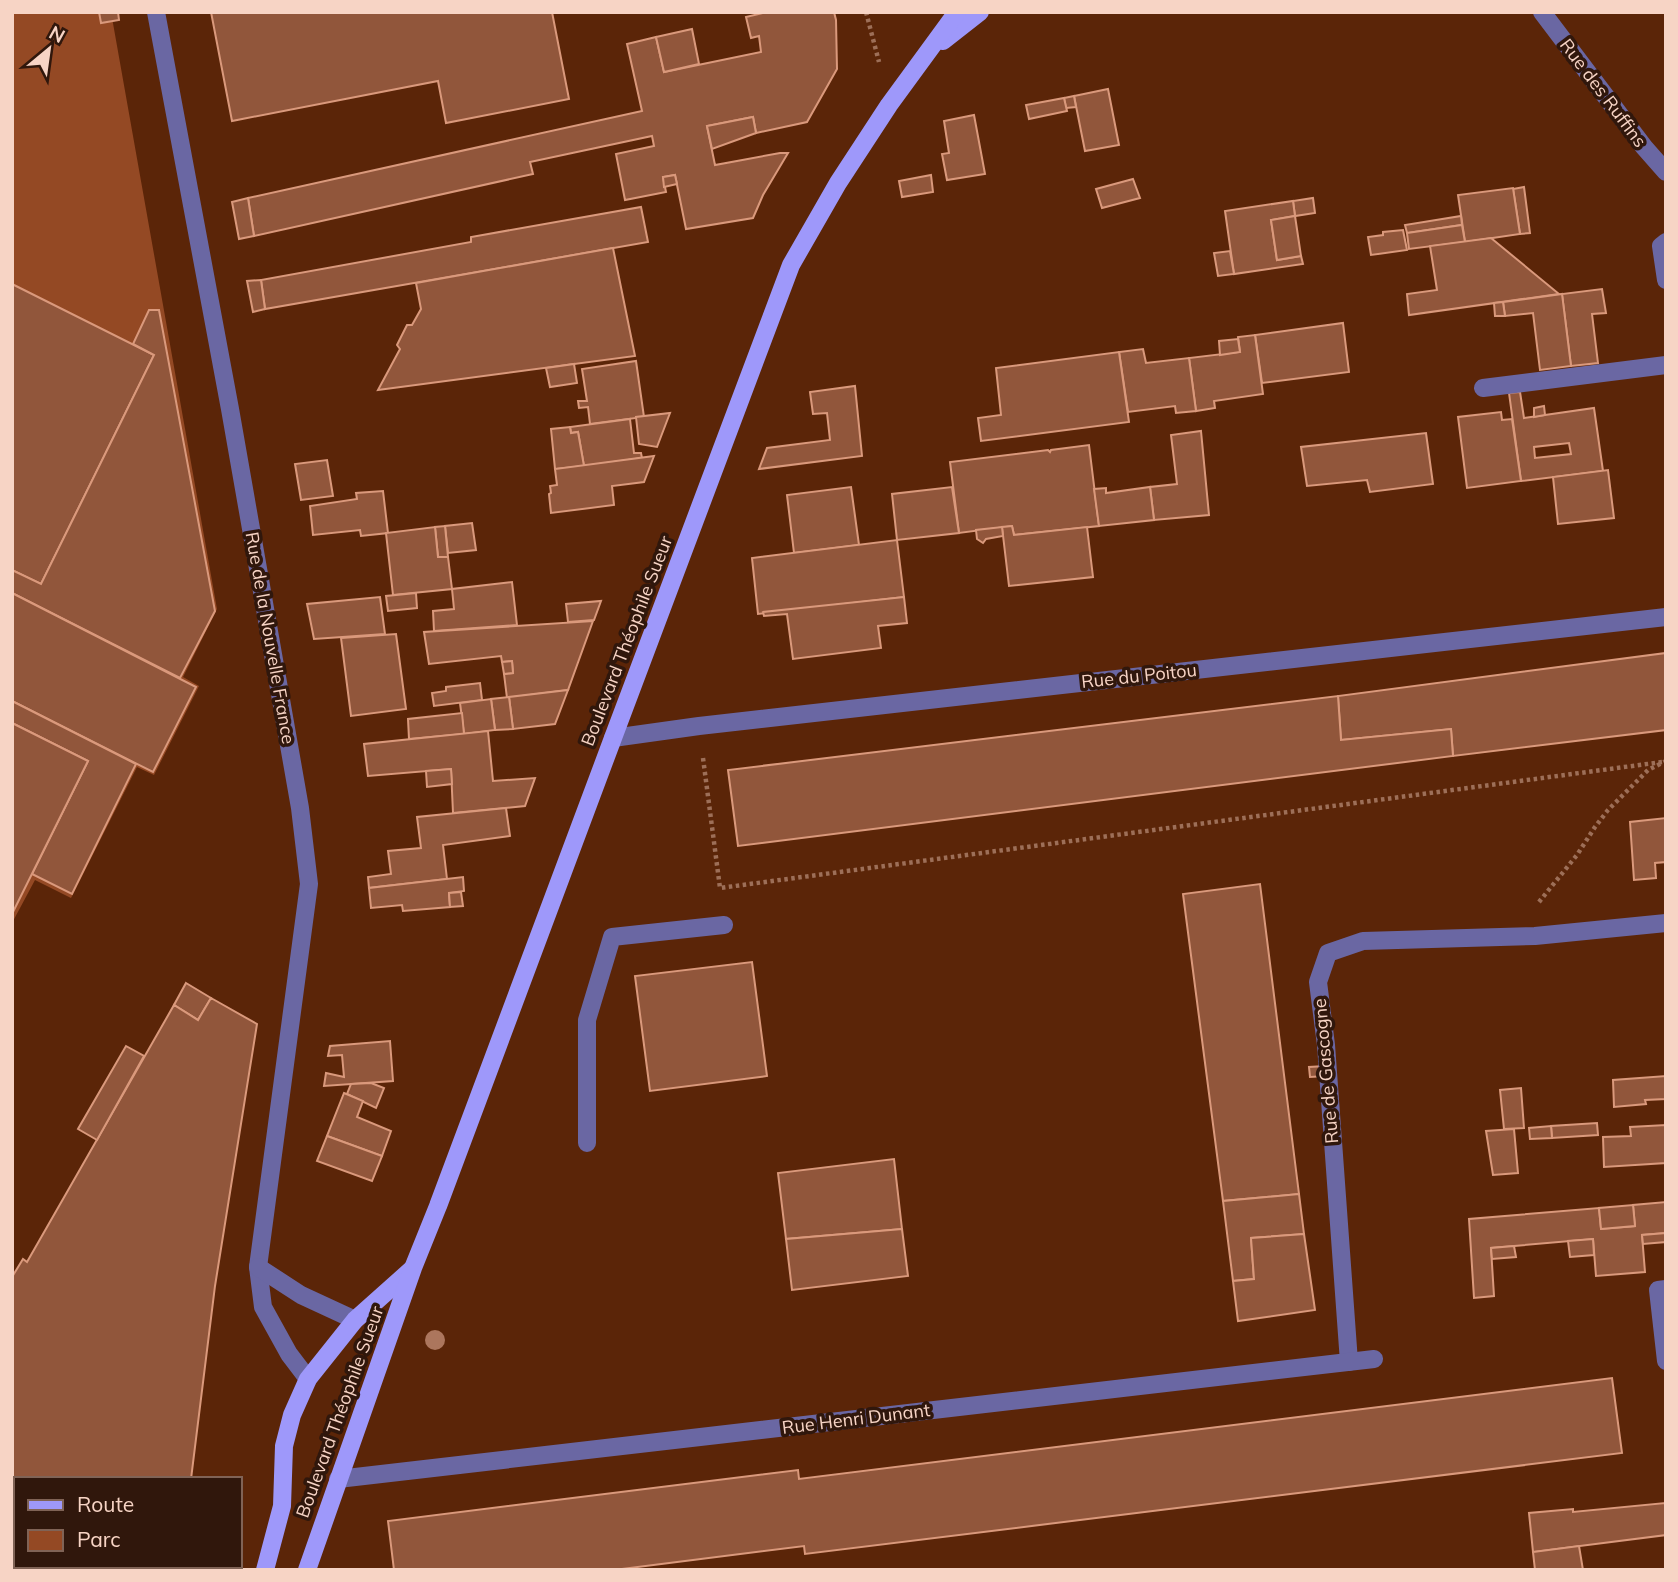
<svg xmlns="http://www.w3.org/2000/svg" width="1678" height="1582" font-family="Mulish,sans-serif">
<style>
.green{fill:#944924}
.building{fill:#91563b;stroke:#da997c;stroke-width:2;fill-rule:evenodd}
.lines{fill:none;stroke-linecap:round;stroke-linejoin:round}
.path{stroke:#9d6f58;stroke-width:4.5;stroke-dasharray:3.5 3.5;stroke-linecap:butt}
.minor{stroke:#6a67a3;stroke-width:18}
.major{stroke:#9e98fa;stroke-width:18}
.tree{fill:#ac765d}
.labels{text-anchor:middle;stroke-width:7;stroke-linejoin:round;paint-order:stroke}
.street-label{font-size:18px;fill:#f7d4c5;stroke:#30170c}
</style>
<rect width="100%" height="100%" fill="#5b2508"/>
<!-- green -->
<polygon class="green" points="12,12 111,12 217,609 183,677 199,686 154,775 137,767 71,898 35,880 12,923"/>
<!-- building -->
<g class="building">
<polygon points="99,12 118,12 119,20 101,23"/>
<polygon points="211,12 552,12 569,99 446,123 438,81 232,121"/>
<polygon points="767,12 834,12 836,20 837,69 807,122 756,133 753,117 707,126 715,165 780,153 788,153 763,195 753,218 686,229 675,175 663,177 666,192 625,200 616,154 654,146 652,136 530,162 533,174 254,236 248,198 642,111 627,44 656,37 664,72 761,52 759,36 751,38 746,17"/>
<polygon points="692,29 699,64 664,72 656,37"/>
<polygon points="1108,89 1119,145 1085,151 1074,96"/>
<polygon points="1074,96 1076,107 1066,108 1064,98"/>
<polygon points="1064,98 1067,111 1029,119 1026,105"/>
<polygon points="974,115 985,174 947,180 942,154 949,153 944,121"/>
<polygon points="753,117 756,133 712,149 707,126"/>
<polygon points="675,175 677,184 664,187 663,177"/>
<polygon points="931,175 933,192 902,197 899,181"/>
<polygon points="1133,179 1140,198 1102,208 1096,189"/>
<polygon points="1524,187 1530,233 1520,234 1513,189"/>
<polygon points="1513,188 1520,234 1465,242 1458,195"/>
<polygon points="248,198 254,236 239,239 232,202"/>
<polygon points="1313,198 1315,213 1295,216 1293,201"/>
<polygon points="1293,201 1295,216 1271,220 1277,260 1301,256 1303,264 1234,274 1225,211"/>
<polygon points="641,207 648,242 265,309 261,280 471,242 471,237"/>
<polygon points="1295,216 1301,256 1277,260 1271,220"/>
<polygon points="1461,216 1462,225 1407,233 1405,225"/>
<polygon points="1462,225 1465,242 1409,249 1407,233"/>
<polygon points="1403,230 1407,250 1371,255 1368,237 1383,235 1383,232"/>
<polygon points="1491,238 1559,294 1409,315 1407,294 1437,290 1430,246"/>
<polygon points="613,248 635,356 378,390 400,349 397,345 407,325 412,325 421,309 416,283"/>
<polygon points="1230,251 1234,274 1218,276 1214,253"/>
<polygon points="261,280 265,309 253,312 247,281"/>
<polygon points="12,284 154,355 41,584 12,570"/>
<polygon points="1602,289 1606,313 1592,314 1598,363 1571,366 1562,294"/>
<polygon points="1562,294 1571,366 1540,370 1533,313 1505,316 1503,302"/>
<polygon points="1503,302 1505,316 1495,316 1494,303"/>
<polygon points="149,310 159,310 215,611 180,678 12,593 12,570 41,584 154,355 133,344"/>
<polygon points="1343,323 1349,372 1262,383 1255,335"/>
<polygon points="1255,335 1263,394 1214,401 1215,408 1196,411 1189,358 1240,352 1238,337"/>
<polygon points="1238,339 1240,352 1220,355 1219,341"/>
<polygon points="1143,349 1146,363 1189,358 1196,411 1176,413 1175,406 1128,412 1119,352"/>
<polygon points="1119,352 1129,422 981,441 978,418 1001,415 996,368"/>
<polygon points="636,361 644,417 590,424 588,407 579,408 578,401 587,401 582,369"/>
<polygon points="574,364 577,383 550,387 546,368"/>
<polygon points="855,386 862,456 759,469 767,448 830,440 827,413 813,414 810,392"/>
<path d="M 1520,392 L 1524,418 L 1594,408 L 1603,471 L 1521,481 L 1509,393 ZM 1569,443 L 1571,454 L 1535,458 L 1534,447 Z"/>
<polygon points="1544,406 1545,415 1534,417 1534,408"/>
<polygon points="1501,412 1502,420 1512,419 1521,481 1467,488 1458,417"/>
<polygon points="670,413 657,447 639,444 636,417"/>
<polygon points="630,419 634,453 641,453 642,458 584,466 578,432 571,433 570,427"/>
<polygon points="570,427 571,433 578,432 584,466 555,469 551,429"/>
<polygon points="1201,431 1209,515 1154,520 1150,487 1177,484 1171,435"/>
<polygon points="1426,433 1433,484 1370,492 1367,480 1307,486 1301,447"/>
<polygon points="1089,445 1099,526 1014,535 1012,526 959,533 950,462 1048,450 1050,452 1051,450"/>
<polygon points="654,456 644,482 612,486 614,505 551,513 549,494 551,493 550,486 557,485 555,469"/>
<polygon points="327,460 333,496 301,500 295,464"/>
<polygon points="1608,470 1614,518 1558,524 1553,477"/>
<polygon points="851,487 859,545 794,553 787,495"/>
<polygon points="952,487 959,533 897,540 892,494"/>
<polygon points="1150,487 1154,520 1099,526 1094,489 1106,488 1106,493"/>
<polygon points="383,491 388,533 361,536 360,530 313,535 310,506 357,499 356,493"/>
<polygon points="472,523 476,550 448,553 445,526"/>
<polygon points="445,526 448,557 438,557 435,527"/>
<polygon points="1012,526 1014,535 1087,527 1093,577 1009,586 1002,527"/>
<polygon points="435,527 438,557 448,557 452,589 393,595 386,533"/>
<polygon points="1002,527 1003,536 986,539 983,543 977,539 976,530"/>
<polygon points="897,540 904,597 758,614 752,558"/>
<polygon points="512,582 517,625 434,631 433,611 454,609 452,589"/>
<polygon points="12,593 196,687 153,772 12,701"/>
<polygon points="416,593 417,608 388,611 386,596"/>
<polygon points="380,597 385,634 314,639 307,604"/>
<polygon points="904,597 907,623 878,626 881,648 793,659 787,614 764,616 763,612"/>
<polygon points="601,601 594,620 568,622 566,604"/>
<polygon points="593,621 568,690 507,698 504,674 513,673 512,661 502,662 501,656 429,664 424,632"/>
<polygon points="396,634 406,709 351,716 341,638"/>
<polygon points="1666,653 1666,730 1453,756 1451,729 1341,740 1338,696"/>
<polygon points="512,661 513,673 504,674 502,662"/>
<polygon points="480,683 482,700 434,706 432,693 446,691 446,687"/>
<polygon points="568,690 555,724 513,729 509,697"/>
<polygon points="1338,696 1341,740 1451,729 1453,756 738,846 728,770"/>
<polygon points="509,697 513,729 495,730 491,699"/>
<polygon points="491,699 495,730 464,734 460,703"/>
<polygon points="12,701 136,764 72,894 32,874 88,761 12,723"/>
<polygon points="462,713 464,734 409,739 408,719"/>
<polygon points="12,723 88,761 12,914"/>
<polygon points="488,731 493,781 535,778 525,806 453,813 451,769 368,776 364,744"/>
<polygon points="451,769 452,784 427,787 426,771"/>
<polygon points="506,808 510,836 443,845 447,879 369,888 368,877 391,874 388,851 421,848 417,817"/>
<polygon points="1666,818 1666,862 1655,863 1656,878 1634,880 1630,822"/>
<polygon points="463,877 464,891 449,893 450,907 403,911 402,905 371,908 369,888"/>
<polygon points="1260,884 1299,1194 1223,1201 1183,894"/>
<polygon points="461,892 463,906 450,907 449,893"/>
<polygon points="752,962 767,1076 650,1091 635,976"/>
<polygon points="186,983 211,998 198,1020 174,1005"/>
<polygon points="211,998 257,1024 215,1286 191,1479 16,1479 16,1566 181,1566 180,1570 12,1570 12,1277 23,1259 27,1262 174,1005 198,1020"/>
<polygon points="390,1041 393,1081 324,1086 326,1073 344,1077 342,1055 328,1056 330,1046"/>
<polygon points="126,1046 144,1056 97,1140 78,1129"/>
<polygon points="1325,1066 1326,1076 1310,1077 1309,1067"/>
<polygon points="1666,1076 1666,1099 1645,1100 1646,1104 1614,1107 1613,1080"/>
<polygon points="371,1083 384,1088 376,1108 347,1094 351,1084"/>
<polygon points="1521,1088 1524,1128 1504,1129 1500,1090"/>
<polygon points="344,1093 363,1101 357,1117 391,1131 382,1156 327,1136"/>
<polygon points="1597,1123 1598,1135 1552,1138 1551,1126"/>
<polygon points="1666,1125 1666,1163 1604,1167 1603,1137 1631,1136 1630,1127"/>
<polygon points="1551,1126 1552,1138 1530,1139 1529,1128"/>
<polygon points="1514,1129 1518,1173 1493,1175 1486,1131"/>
<polygon points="327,1136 382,1156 372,1181 317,1161"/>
<polygon points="894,1159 902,1229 786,1239 778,1173"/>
<polygon points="1299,1194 1304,1234 1251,1238 1254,1279 1233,1281 1223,1201"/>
<polygon points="1666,1202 1666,1233 1642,1235 1645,1272 1596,1276 1593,1239 1491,1248 1494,1296 1474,1298 1469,1219 1599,1208 1601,1229 1635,1226 1633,1205"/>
<polygon points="1633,1205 1635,1226 1601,1229 1599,1208"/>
<polygon points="902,1229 908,1276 792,1290 786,1239"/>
<polygon points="1666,1233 1666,1242 1643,1244 1642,1235"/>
<polygon points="1304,1234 1315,1310 1238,1321 1233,1281 1254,1279 1251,1238"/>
<polygon points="1593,1239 1594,1255 1570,1257 1568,1241"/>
<polygon points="1514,1246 1516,1257 1492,1259 1491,1248"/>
<polygon points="1612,1378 1622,1453 805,1554 804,1546 614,1570 394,1570 388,1521 798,1470 799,1479"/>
<polygon points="1665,1503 1666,1535 1533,1552 1529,1513 1573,1509 1573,1512"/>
<polygon points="1579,1546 1583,1570 1535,1570 1533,1552"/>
</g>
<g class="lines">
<!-- path -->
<g class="path">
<polyline points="866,12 879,62"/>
<polyline points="703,758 720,888 1662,762"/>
<polyline points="1539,902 1577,855 1595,827 1608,810 1648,770 1666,761"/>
</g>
<!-- minor -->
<g class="minor">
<polyline points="156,12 230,409 300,808 309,884 258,1267 263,1307 289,1354 308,1379"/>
<polyline points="1542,12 1644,147 1666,172"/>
<polyline points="1666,242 1661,246 1666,280"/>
<polyline points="1483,388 1666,365"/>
<polyline points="613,738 699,726 1666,617"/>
<polyline points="587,1143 587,1020 612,937 724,925"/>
<polyline points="258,1267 301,1295 355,1320"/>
<polyline points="1666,1289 1658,1290 1666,1361"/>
<polyline points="1349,1362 1326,1045 1318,982 1328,953 1363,941 1535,936 1666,923"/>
<polyline points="338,1479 1374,1359"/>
</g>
<!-- major -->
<g class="major">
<polyline points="943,41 980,12"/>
<polyline points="265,1570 282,1506 284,1446 292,1415 308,1379 355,1320 411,1270"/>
<polyline points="307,1570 413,1268 438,1206 613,738 791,265 838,183 889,105 957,12"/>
</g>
</g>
<!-- trees -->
<circle class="tree" cx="435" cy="1340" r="10"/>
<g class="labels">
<!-- street labels -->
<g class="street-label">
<text transform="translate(1603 93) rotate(53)" y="6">Rue des Ruffins</text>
<text transform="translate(270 638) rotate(80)" y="6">Rue de la Nouvelle France</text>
<text transform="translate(627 641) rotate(-69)" y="6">Boulevard Théophile Sueur</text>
<text transform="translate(1139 676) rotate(-6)" y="6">Rue du Poitou</text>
<text transform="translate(1326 1071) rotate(-95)" y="6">Rue de Gascogne</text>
<text transform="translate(340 1412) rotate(-70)" y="6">Boulevard Théophile Sueur</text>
<text transform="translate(856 1419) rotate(-7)" y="6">Rue Henri Dunant</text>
</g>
</g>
<!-- border -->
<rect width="1678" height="1582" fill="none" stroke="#f7d4c5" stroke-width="28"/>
<!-- legend -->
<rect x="14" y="1477" width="228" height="91" fill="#30170c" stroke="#806356" stroke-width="2"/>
<rect x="28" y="1500" width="35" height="10" fill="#9e98fa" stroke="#806356" stroke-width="2"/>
<text x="77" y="1512" font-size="21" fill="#f7d4c5">Route</text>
<rect x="28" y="1530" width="35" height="21" fill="#944924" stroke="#806356" stroke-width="2"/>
<text x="77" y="1547" font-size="21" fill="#f7d4c5">Parc</text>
<!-- north arrow -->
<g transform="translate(49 49) rotate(29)" stroke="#30170c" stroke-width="5" paint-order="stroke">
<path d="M0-5L12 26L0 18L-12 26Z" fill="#f7d4c5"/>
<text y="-10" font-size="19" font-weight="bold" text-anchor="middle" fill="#f7d4c5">N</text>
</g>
</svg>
